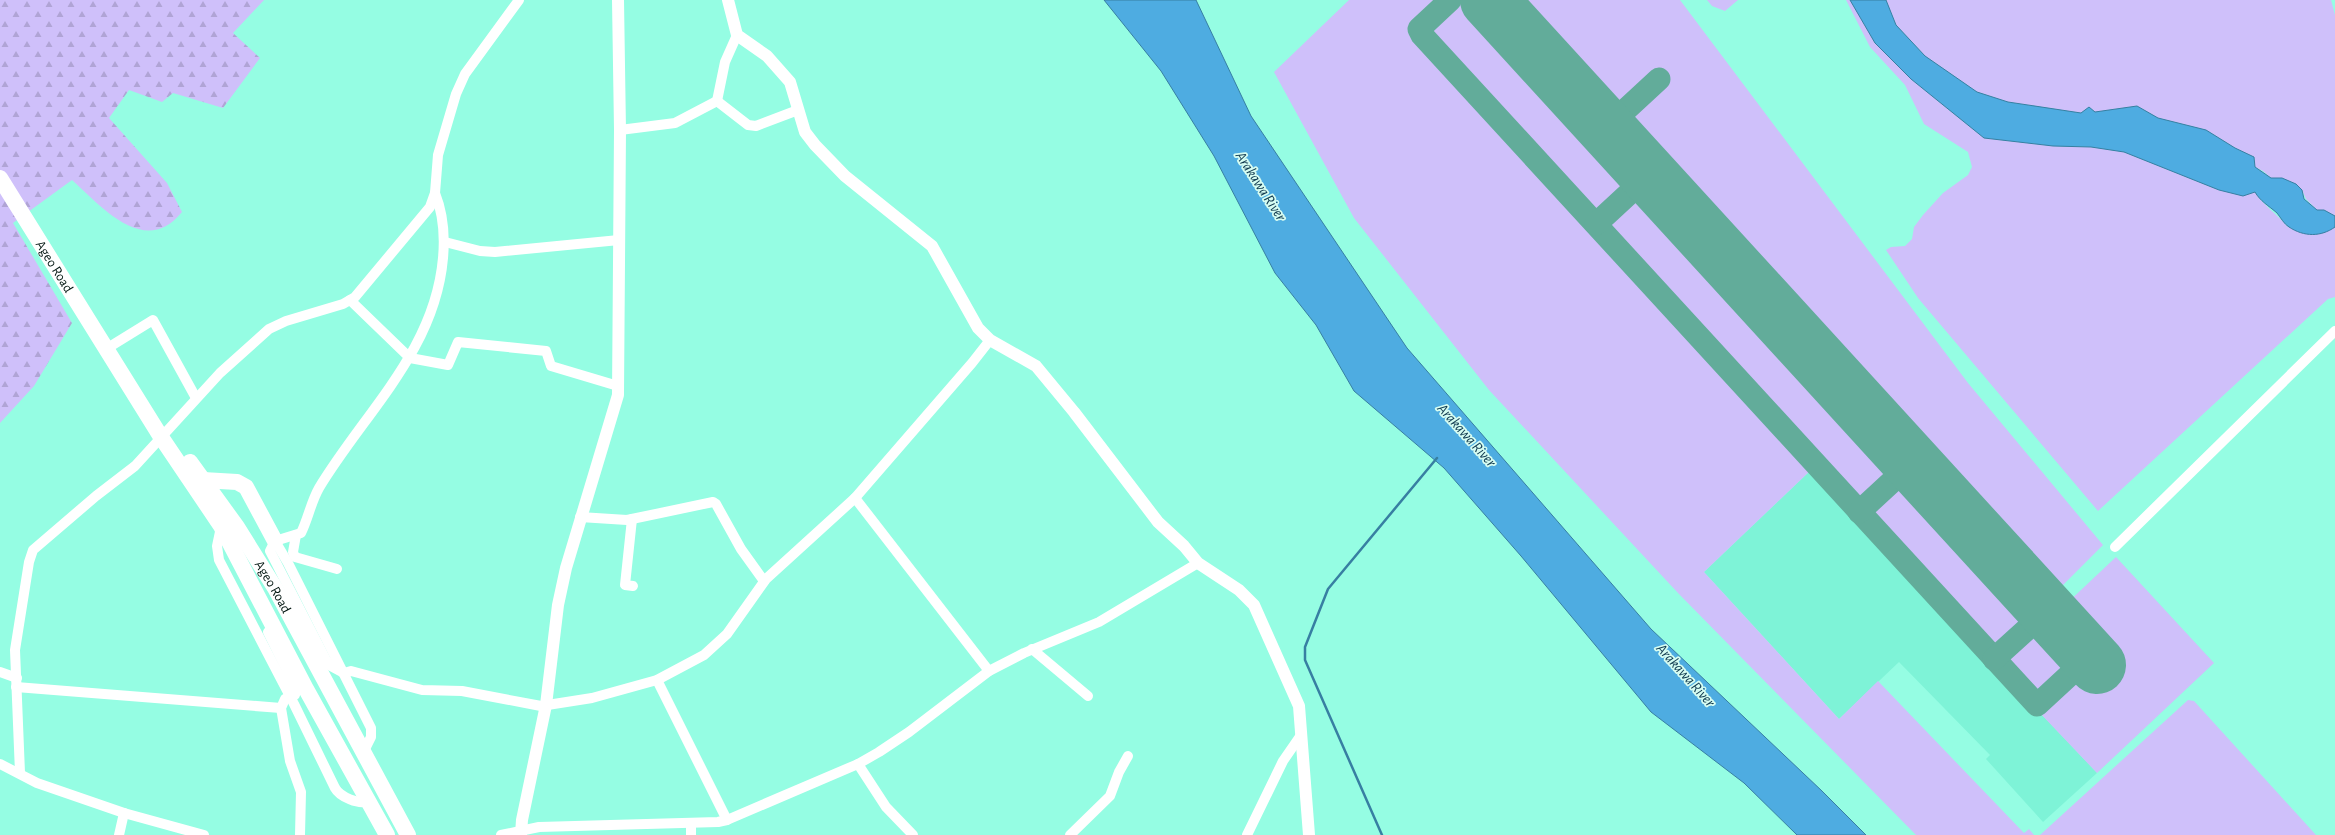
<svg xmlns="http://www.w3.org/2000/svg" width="2335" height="835" font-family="'Alegreya Sans',sans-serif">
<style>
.built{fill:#7ef3d7}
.grass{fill:#cfc0fa}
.forest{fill:url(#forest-firs)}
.water{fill:#4eace1;stroke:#377fa2}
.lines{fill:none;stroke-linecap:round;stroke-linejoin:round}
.stream{stroke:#377fa2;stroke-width:2.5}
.taxiway{stroke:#62ac9a;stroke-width:23}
.runway{stroke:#62ac9a;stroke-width:58}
.minor{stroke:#fff;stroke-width:10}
.tertiary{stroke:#fff;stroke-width:12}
.trunk{stroke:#fff;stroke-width:16}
.labels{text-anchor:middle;stroke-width:3.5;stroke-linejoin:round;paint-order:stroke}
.street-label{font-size:14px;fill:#011510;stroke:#d7fdf2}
.water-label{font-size:15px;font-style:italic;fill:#10394f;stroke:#d7fdf2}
</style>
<defs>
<pattern id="forest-firs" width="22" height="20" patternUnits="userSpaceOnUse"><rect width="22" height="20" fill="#cfc0fa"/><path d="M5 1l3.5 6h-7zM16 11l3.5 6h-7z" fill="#b0a4d5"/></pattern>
</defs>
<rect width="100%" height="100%" fill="#95fde3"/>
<!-- built -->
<polygon class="built" points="1811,470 2097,773 2043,822 1986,759 1990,755 1899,662 1839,719 1704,572"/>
<!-- grass -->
<g class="grass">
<polygon points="1349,0 1438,0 1408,28 1811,470 1704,572 1839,719 1878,681 2024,833 2029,829 2034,835 1916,835 1678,593 1489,390 1354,218 1274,72"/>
<polygon points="1461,0 1468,0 1632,181 1597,215 1428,30"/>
<polygon points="1508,0 1680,0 1968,383 2103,545 2055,593"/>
<polygon points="1707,0 1738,0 1725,11 1712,6"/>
<path d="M 1846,0 L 1850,0 L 1875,43 L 1911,79 L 1984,138 L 2053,146 L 2091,147 L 2124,152 L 2219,190 L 2255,192 C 2263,205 2278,215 2288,227 L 2335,227 L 2335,297 L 2328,299 L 2098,511 L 1918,298 L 1886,250 L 1891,247 L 1905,246 L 1912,239 L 1914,227 L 1923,215 L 1943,193 L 1968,175 L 1972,167 L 1968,152 L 1924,124 L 1905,85 L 1870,47 Z"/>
<polygon points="1886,0 2331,0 2335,15 2335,216 2324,210 2317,210 2306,199 2302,190 2282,178 2271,178 2263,171 2255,167 2254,157 2235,148 2206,130 2158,118 2137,106 2095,112 2089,107 2081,113 2008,102 1977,92 1925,56 1896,25"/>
<polygon points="1643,192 1895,467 1860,499 1607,226"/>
<polygon points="1907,481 2029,617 1995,648 1872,511"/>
<polygon points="2116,557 2214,663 2097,773 2038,711 2081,673 2088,679 2113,654 2064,606"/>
<polygon points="2040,630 2072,662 2038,695 2006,663"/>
<polygon points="2188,700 2194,701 2316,835 2040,835"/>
</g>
<!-- forest -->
<path class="forest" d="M 0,0 L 264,0 L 233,33 L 260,58 L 223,108 L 173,93 L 162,102 L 129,90 L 109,118 L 167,183 L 182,212 C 145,258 102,207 72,180 L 13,223 L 72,323 L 34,386 L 0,423 Z"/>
<!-- water -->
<g class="water">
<polygon points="1104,0 1196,0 1251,116 1407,348 1651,629 1822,791 1866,835 1797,835 1744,783 1651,712 1521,556 1444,468 1354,391 1316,325 1275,273 1214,156 1161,71"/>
<path d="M 1850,0 L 1886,0 L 1896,25 L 1925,56 L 1977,92 L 2008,102 L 2081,113 L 2089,107 L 2095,112 L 2137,106 L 2158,118 L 2206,130 L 2235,148 L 2254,157 L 2255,167 L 2271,178 L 2282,178 L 2296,184 L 2302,190 L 2304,199 L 2317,210 L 2324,210 L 2335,216 L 2335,227 C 2321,237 2304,237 2289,227 C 2284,224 2281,218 2277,213 C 2269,206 2260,201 2255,192 L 2243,196 L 2219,190 L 2124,152 L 2091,147 L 2053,146 L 1984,138 L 1911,79 L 1875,43 Z"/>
</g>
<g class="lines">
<!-- stream -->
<polyline class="stream" points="1382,835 1305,660 1305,647 1328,589 1437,458"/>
<!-- taxiway -->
<g class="taxiway">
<polyline points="1450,0 1419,29 1422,35 2037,705 2089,657"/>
<polyline points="1606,128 1659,79"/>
<polyline points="1596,224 1649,175"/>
<polyline points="1859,512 1912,463"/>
<polyline points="1994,659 2047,611"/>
</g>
<!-- runway -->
<polyline class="runway" points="1489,0 2097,665"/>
<!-- minor -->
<g class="minor">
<polyline points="717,101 748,125 756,126 798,110"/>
<polyline points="717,101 725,62 737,35"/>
<polyline points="620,130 675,123 717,101"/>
<polyline points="445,242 480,251 495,252 619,240"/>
<polyline points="350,300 410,358 448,365 458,342 546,351 551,366 618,386"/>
<polyline points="106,349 153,320 196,398"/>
<polyline points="855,498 989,671"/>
<polyline points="580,517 627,520 713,502 716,504 741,549 764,581"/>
<polyline points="632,519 625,585 633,586"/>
<path d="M 221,527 L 217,546 L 219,560 L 294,704 L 335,788 C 340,797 359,805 368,801"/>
<polyline points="296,535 293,552 295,557 337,569"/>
<polyline points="275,541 270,551 326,660 331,666 344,673 351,671 422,690 462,691 541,706 592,698 657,680 704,655 727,634 766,579 855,498 972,363 990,340"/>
<polyline points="2115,547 2335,331"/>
<polyline points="268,632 296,689 295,695 285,699 281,708 290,761 301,792 300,835"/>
<polyline points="1032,649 1088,696"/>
<polyline points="0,672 17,678"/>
<polyline points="657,680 727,820"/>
<polyline points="16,687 281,708"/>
<path d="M 364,751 L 371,737 L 371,728 L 288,563 L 275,541 L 301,533 C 308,519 311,502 319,488 C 364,413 435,351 443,258 C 445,236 443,213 435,193"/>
<polyline points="0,764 37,783 124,813 204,835"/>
<polyline points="858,764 886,807 913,835"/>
<polyline points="20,773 15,650 29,562 33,550 96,496 135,466 220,373 269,329 286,321 343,304 355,297 430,207 435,193 438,155 456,94 465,74 519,0"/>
<polyline points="691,823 691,835"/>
<polyline points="119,835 124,813"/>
<polyline points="501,835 539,827 718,822 727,820 858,764 879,752 909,732 989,671 1024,653 1099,622 1198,563"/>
<polyline points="1070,835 1110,796 1119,772 1128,756"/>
<polyline points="1247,835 1283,761 1301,735"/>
</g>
<!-- tertiary -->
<g class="tertiary">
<polyline points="728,0 737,35 767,56 790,82 805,132 815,145 845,176 932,246 978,328 990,340 1036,366 1074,412 1158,522 1184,546 1198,563 1239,590 1254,605 1299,706 1309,835"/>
<polyline points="521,835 522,820 546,705 558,605 566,568 618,395 620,130 618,0"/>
</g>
<!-- trunk -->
<g class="trunk">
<path id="s1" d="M 0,178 L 161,437 L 221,526 L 306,689 L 387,835"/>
<path id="s2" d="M 190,462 L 237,527 L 275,588 L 408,835"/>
<polyline points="203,480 237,482 246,487 275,541"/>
</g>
</g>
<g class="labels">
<!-- street labels -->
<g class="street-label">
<text dy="5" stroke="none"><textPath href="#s1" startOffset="104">Ageo Road</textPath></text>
<text dy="5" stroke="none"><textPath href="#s2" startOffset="150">Ageo Road</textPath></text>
</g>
<!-- water labels -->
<g class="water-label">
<text transform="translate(1261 186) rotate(57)" y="5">Arakawa River</text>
<text transform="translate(1467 435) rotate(48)" y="5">Arakawa River</text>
<text transform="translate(1686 675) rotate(48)" y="5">Arakawa River</text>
</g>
</g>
</svg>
